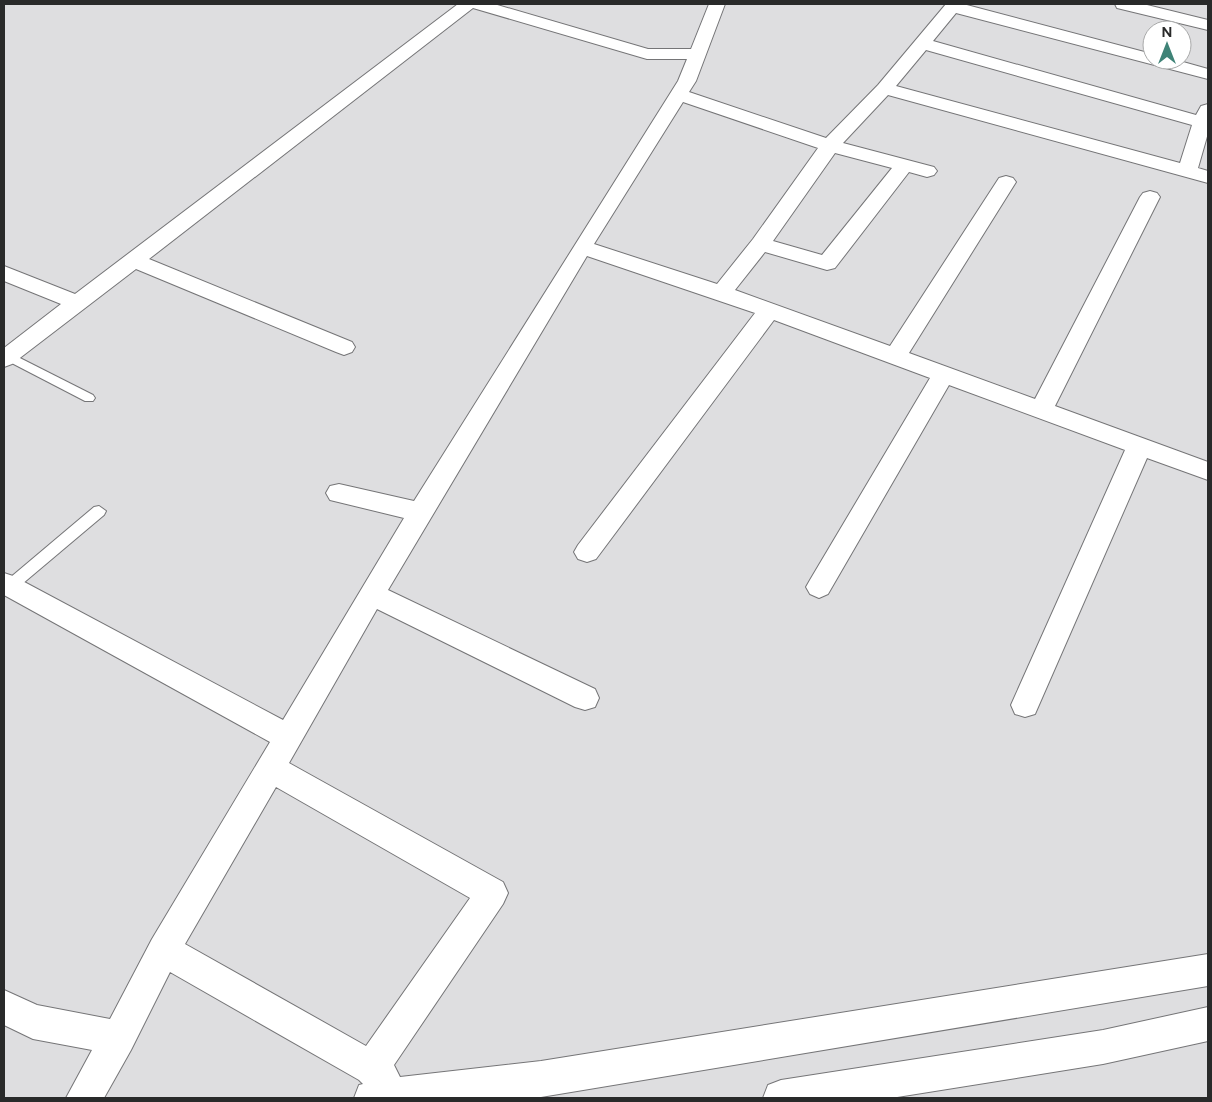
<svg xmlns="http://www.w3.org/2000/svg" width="1212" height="1102" font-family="Figtree,sans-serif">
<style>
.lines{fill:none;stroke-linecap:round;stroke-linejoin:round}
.lane-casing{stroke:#757577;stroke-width:2}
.street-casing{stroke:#757577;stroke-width:2}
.lane{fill:#fff;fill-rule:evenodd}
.street{fill:#fff;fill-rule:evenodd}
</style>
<rect width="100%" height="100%" fill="#dedee0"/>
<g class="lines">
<defs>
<g id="lane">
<polygon points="8,352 93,395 95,398 93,401 85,401 4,359 4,353"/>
<polygon points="99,506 106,511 104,515 15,590 5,590 5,582 94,507"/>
</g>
<g id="street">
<path d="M 458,4 L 494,4 L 648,49 L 691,49 L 709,4 L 725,4 L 696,81 L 689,92 L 826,138 L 878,85 L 946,4 L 963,4 L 1152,54 L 1152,60 L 1176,60 L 1208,69 L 1208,79 L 956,13 L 933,41 L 1196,115 L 1201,106 L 1208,104 L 1208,133 L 1198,168 L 1208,171 L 1208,183 L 888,95 L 843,143 L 934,167 L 937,171 L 934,175 L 927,177 L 909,172 L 835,268 L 827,270 L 765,252 L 735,290 L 890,346 L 999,178 L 1006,176 L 1013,178 L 1016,182 L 909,353 L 1035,399 L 1140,197 L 1143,193 L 1150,191 L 1157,193 L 1160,197 L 1055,406 L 1208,462 L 1208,480 L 1147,458 L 1035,714 L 1025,717 L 1015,714 L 1011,705 L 1125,450 L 949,385 L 828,594 L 819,598 L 810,594 L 806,587 L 810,580 L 930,378 L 774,320 L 596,559 L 587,562 L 578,559 L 574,552 L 578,545 L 755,313 L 587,256 L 388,590 L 595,689 L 599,698 L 595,707 L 585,710 L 575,707 L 377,609 L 289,763 L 503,882 L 508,893 L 503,904 L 394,1065 L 400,1077 L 541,1061 L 1208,954 L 1208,986 L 541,1097 L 354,1098 L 359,1085 L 363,1084 L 359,1080 L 170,972 L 131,1050 L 104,1098 L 66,1098 L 92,1050 L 33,1039 L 4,1025 L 4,990 L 37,1005 L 110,1019 L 152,939 L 270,742 L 4,595 L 4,573 L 13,576 L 283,720 L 404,518 L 330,500 L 326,493 L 330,486 L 339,484 L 414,501 L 678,81 L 687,59 L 647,59 L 473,8 L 149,259 L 352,342 L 355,347 L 352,352 L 344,355 L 336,352 L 136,269 L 12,364 L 4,367 L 4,348 L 61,304 L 4,281 L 4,266 L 75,294 ZM 926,50 L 1192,125 L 1180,163 L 896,86 ZM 683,102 L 818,148 L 753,239 L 717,284 L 594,244 ZM 835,153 L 892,168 L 822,255 L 773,241 ZM 276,787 L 470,898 L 366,1046 L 185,944 Z"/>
<polygon points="1115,4 1143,4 1208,20 1208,30 1117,8"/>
<polygon points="1208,1007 1208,1041 1103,1064 891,1098 763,1098 768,1085 781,1080 1103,1030"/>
</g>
</defs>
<!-- lane casing -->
<use href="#lane" class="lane-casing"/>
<!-- street casing -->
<use href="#street" class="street-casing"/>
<!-- lane -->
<use href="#lane" class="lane"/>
<!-- street -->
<use href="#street" class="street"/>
</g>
<!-- border -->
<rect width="1212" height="1102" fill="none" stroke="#292a2a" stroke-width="10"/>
<!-- north arrow -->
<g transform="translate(1167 45)"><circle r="24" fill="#ffffff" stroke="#a9aaaa"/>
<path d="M0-4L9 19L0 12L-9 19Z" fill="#3f8377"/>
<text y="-8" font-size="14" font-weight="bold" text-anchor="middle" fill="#292a2a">N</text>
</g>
</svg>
